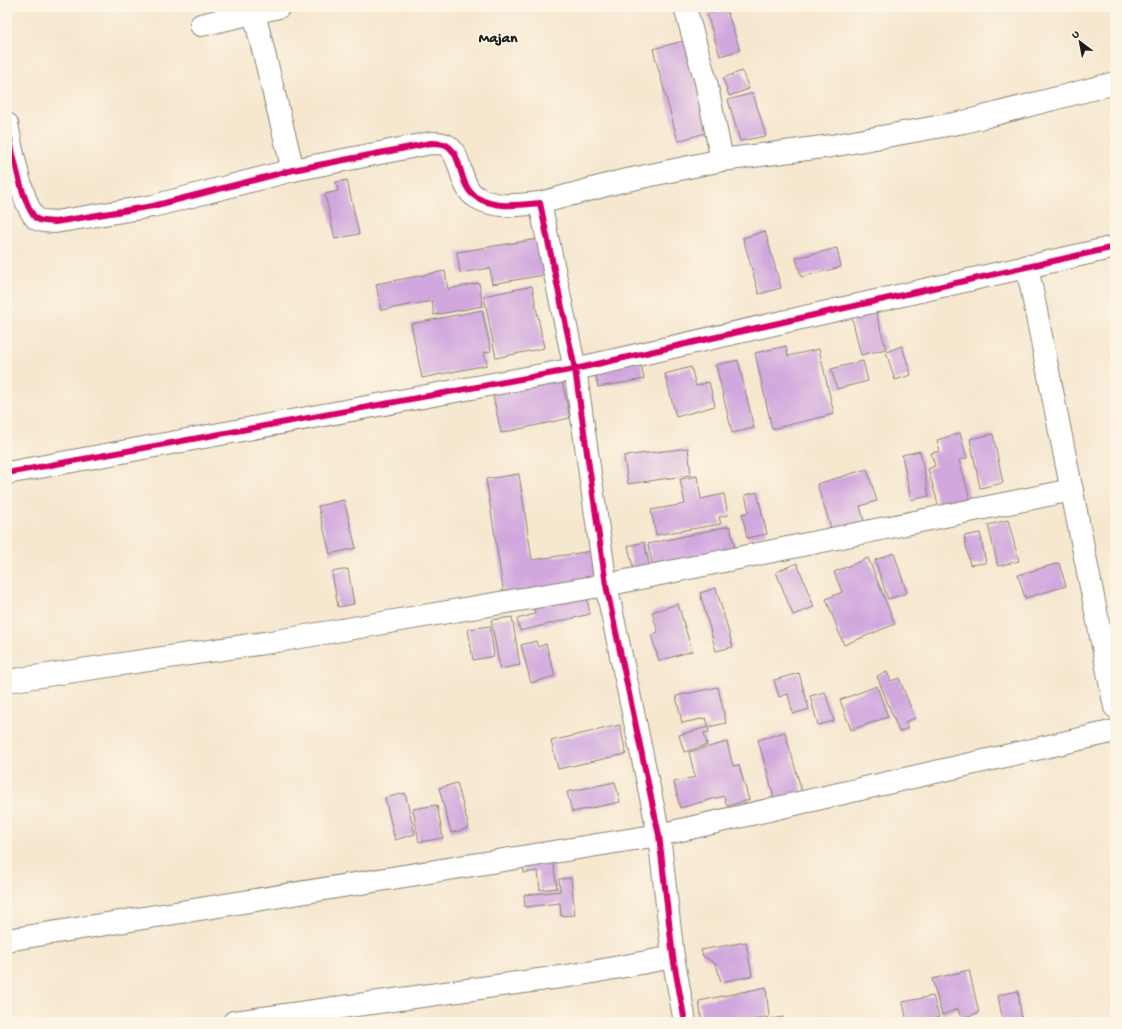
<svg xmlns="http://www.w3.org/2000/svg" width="1122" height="1029" font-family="'Gochi Hand',sans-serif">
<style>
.building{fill:#d1a8de}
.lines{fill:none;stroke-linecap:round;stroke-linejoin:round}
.minor-casing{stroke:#898276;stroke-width:24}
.tertiary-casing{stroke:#898276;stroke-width:24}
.minor{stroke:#fff;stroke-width:22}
.tertiary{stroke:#fff;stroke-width:22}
.cycleway-casing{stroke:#fcf5e5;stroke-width:8}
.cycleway{stroke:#d6006c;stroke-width:6}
.labels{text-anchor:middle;stroke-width:3;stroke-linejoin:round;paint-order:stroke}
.quarter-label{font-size:15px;font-weight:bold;fill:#1c1c1c;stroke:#fcf5e5}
</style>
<rect width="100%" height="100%" fill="#fcf5e5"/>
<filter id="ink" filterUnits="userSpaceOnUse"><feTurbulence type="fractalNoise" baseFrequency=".025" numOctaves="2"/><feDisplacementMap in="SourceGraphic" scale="8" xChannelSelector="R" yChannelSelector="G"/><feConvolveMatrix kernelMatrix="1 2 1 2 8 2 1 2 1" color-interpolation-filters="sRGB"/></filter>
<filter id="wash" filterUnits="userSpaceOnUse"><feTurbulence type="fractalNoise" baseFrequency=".012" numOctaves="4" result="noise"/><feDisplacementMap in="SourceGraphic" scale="16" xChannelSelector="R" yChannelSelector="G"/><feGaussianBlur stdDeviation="0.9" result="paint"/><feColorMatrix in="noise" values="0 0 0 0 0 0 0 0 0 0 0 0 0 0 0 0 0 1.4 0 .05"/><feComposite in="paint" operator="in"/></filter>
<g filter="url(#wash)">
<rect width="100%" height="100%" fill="#f6e7cf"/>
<g id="blocks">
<!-- building -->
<g class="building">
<polygon points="726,8 740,50 720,56 707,14"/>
<polygon points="687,40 712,131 678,141 653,49"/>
<polygon points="742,71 749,89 729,96 723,78"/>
<polygon points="753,93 766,136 740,141 728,100"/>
<polygon points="347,180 359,234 335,239 325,194 338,191 336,182"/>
<polygon points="765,231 781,288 759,294 743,238"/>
<polygon points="544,238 550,274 492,284 490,268 460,273 457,252"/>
<polygon points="837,248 841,267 801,277 796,258"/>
<polygon points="445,271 448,289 479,283 483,306 434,315 432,301 381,310 376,284"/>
<polygon points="532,286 544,348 496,358 484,296"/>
<polygon points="482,310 491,351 484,353 487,365 422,378 411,324"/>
<polygon points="876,312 886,349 861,355 852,318"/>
<polygon points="786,346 788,356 819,349 834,414 772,429 755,353"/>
<polygon points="902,346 911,375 895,380 886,352"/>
<polygon points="640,358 644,379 598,387 594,367"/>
<polygon points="738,360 754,428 732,433 716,365"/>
<polygon points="863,361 868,381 837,389 831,369"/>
<polygon points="691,367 696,386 709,382 715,406 676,417 665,374"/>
<polygon points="561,376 570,418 501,433 492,391"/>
<polygon points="960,433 967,458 959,460 971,502 940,511 928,469 935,466 931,453 940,451 937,440"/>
<polygon points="993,434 1003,483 980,488 970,439"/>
<polygon points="688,448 691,475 628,484 624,456"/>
<polygon points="920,451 929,496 911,500 902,455"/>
<polygon points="867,469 877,501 860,506 865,524 833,534 817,484"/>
<polygon points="519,474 532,560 592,551 597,581 504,595 486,479"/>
<polygon points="697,476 701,499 724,494 728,515 719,517 721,524 656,535 651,510 685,504 680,479"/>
<polygon points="757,492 767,534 747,538 742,514 749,512 745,495"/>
<polygon points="344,500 356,548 330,554 318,506"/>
<polygon points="1008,520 1019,561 998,566 988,525"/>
<polygon points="730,526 736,551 653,569 648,544"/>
<polygon points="980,533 986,563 970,565 964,536"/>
<polygon points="644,542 650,568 634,572 628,546"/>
<polygon points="894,553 907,593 888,599 875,560"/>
<polygon points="868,558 895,624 844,645 826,599 842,592 834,572"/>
<polygon points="797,563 814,607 793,615 776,572"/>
<polygon points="1059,563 1066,586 1025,598 1018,575"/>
<polygon points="348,569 354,604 338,607 332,572"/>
<polygon points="716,588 733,647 716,651 700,593"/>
<polygon points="586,593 590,614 520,631 517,619 535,614 533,603"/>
<polygon points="678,604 692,651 659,661 651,635 658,632 652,612"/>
<polygon points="512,617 520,665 500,669 491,620"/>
<polygon points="490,626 494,656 473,660 468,629"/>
<polygon points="536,641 538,647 546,644 555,676 531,683 521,645"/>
<polygon points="887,672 891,681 899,678 915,718 905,722 908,728 899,732 877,676"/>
<polygon points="799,673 809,709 793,714 788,694 779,697 774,680"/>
<polygon points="877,686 888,717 851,730 840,700"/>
<polygon points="718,687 726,723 709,727 706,718 682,723 676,696"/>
<polygon points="825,692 834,721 818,725 810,696"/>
<polygon points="620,725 626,754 558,769 551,741"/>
<polygon points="708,727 709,732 704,733 707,745 684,752 679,735"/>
<polygon points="785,732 802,792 775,800 758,740"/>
<polygon points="727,742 733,766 739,765 749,800 727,806 724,796 680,808 674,782 695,777 689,752"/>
<polygon points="615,782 620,802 572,812 567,792"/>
<polygon points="457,783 469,828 451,833 439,788"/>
<polygon points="405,793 415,834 395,840 385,798"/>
<polygon points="437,805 443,838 419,842 413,809"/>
<polygon points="552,854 557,888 540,890 538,871 524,873 522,858"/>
<polygon points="571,878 575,915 561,916 560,903 525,907 524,895 560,891 559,879"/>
<polygon points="746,942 752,976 721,982 716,964 703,956 701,950"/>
<polygon points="969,970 979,1013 961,1018 958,1009 942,1015 932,979"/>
<polygon points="766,987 769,1017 745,1022 702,1022 699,1001"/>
<polygon points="1018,991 1022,1022 1003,1022 998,995"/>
<polygon points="933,996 939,1017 933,1019 934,1022 907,1022 903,1002"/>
<polygon points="783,1017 784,1022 758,1022 758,1021"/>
</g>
</g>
</g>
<g filter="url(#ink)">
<use href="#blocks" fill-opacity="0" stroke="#898276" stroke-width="1"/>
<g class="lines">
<defs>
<g id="minor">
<polyline points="685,7 706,82 722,160 831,146 964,122 1115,83"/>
<polyline points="254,13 293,170"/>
<polyline points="201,25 279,7"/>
<path d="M 7,124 C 10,142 23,210 37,219 C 42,222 49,221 55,222 L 153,206 L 293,170 L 431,143 C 435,143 442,143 446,145 C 463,154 458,186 476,197 C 495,209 520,205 540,203 L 575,369 L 606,585 L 659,835 L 673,957"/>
<polyline points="540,203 618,182 722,160"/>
<polyline points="1027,266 1115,707"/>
<polyline points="7,473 575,369 1115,247"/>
<polyline points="7,681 271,642 606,585 1072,490"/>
<polyline points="7,940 659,835 1115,731"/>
</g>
<polyline id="tertiary" points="234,1022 582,974 673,957 685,1022"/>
</defs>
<!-- minor casing -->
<use href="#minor" class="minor-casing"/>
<!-- tertiary casing -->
<use href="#tertiary" class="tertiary-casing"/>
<!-- minor -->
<use href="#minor" class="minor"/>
<!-- tertiary -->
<use href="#tertiary" class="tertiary"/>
<defs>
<g id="cycleway">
<path d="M 7,124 C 10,142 23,210 37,219 C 42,222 49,221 55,222 L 153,206 L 293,170 L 431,143 C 435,143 442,143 446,145 C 463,154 458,186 476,197 C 495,209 520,205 540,203 L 575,369 L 606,585 L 659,835 L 673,957 L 685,1022"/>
<polyline points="7,473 575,369 1115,247"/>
</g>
</defs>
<!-- cycleway casing -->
<use href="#cycleway" class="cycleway-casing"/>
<!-- cycleway -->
<use href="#cycleway" class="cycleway"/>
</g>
</g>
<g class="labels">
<!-- quarter labels -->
<g class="quarter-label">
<text x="498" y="42">Majan</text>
</g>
</g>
<!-- margin -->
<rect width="1122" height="1029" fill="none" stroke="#fcf5e5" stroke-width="24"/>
<!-- north arrow -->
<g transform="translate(1080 42) rotate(328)" stroke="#fcf5e5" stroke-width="3" paint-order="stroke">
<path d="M0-3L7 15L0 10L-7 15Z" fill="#1c1c1c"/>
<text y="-6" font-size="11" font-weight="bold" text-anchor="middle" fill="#1c1c1c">U</text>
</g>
</svg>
